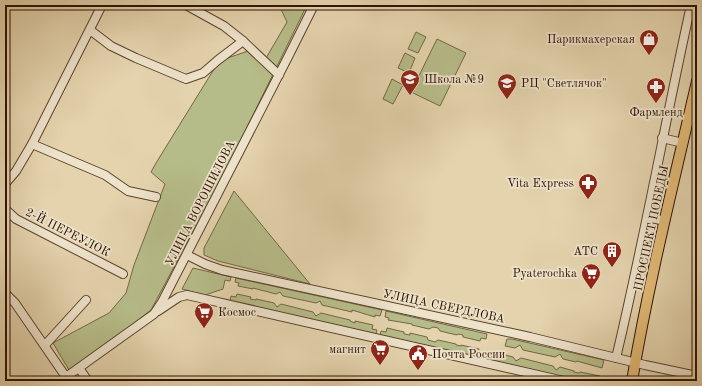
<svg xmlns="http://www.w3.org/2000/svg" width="702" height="386" font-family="'Old Standard TT',serif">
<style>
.green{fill:#b6bc89;stroke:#726746}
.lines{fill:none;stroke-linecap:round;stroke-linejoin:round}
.minor-casing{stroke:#5c422d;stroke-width:10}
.major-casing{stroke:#2e1202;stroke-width:12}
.minor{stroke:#ede2ca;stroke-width:8}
.major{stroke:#e2ba76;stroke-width:10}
.labels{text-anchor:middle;stroke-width:3.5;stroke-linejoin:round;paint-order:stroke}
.poi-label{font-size:12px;fill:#2e1202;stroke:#ede2ca;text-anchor:end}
.street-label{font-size:12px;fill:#2e1202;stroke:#ede2ca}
</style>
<rect width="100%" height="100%" fill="#e4d3ad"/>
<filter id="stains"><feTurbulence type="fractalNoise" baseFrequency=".005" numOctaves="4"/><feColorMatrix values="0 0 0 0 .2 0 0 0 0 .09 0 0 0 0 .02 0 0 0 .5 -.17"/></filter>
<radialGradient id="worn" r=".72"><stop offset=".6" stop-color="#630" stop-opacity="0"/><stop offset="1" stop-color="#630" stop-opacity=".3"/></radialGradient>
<!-- green -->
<g class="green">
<polygon points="279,5 307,5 230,162 151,310 102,348 69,370 53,343 109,313 126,293 134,265 165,184 151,172 156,163 219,61 248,51 262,65 287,22"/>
<polygon points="416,32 426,37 418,53 408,49"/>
<polygon points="437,39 466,53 440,106 411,92"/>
<polygon points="405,53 415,58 409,73 398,68"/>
<polygon points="392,79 403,85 393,104 383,99"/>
<polygon points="234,191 310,284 218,261 204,255 204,248"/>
<polygon points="193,268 231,277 230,281 225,280 223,289 205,295 182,289"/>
<polygon points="236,278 382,310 380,316 375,315 375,317 352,310 352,312 322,305 320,301 316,303 283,296 280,292 276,294 253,288 253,289 238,286 239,283 235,282"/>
<polygon points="237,294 251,297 250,299 256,300 256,299 274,303 277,307 281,304 313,312 316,316 321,313 350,320 350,321 355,323 355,321 373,325 372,329 377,330 376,334 230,301 231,296 236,297"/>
<polygon points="386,311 487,334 486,339 481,338 480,341 463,337 463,335 458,334 457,335 440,331 438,328 433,327 429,329 412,325 412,324 388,320 389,318 385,317"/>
<polygon points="387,328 404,332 404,334 410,335 410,333 427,337 428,340 435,342 438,340 456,344 456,345 461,346 461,345 479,349 478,352 483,353 481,359 380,335 381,331 386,332"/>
<polygon points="507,339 512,339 604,360 602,368 577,361 576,362 563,359 560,354 555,357 523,350 520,345 515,348 505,346"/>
<polygon points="493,352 513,357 516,361 521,358 553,366 556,370 560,367 574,371 574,372 579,373 580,372 600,376 599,381 577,381 486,360 487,354 492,355"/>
</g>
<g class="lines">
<defs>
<g id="minor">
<polyline points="186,5 224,26 243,41 279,75"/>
<polyline points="90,30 111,46 136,58 186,79 203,73 218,60 243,41"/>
<polyline points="662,138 683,143"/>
<polyline points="32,144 105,175 128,191 156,197"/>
<polyline points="5,184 16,171 32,144 102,5"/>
<polyline points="5,209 16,219 123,274"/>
<polyline points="647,217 665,221"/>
<polyline points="187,255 205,264 222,270 530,337 645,365 697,376"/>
<polyline points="5,293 15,303 68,380"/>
<polyline points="158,311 179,297 187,295 564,381"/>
<polyline points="45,345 86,300"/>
<path d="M 616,358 C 644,241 665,122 691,5"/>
<polyline points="79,368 88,381"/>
<polyline points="66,377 154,314 162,302 287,59 314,5"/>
</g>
<path id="major" d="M 632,381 C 649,280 674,181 697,81"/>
</defs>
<!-- minor casing -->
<use href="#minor" class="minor-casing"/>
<!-- major casing -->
<use href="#major" class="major-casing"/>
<!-- minor -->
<use href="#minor" class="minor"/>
<!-- major -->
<use href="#major" class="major"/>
</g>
<!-- icons -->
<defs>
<symbol id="shop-pin" viewBox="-11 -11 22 30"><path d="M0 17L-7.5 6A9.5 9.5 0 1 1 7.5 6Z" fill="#8f2418" stroke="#ede2ca"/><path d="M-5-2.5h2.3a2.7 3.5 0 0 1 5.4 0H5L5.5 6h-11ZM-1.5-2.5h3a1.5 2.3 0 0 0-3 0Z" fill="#fff"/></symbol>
<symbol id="school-pin" viewBox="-11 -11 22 30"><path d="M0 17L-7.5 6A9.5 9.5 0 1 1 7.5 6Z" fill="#8f2418" stroke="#ede2ca"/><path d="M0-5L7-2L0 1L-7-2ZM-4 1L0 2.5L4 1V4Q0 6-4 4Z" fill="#fff"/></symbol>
<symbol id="pharmacy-pin" viewBox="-11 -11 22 30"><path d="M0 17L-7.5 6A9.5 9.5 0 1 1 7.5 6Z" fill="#8f2418" stroke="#ede2ca"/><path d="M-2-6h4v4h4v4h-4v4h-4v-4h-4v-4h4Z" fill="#fff"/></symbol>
<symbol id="building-pin" viewBox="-11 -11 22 30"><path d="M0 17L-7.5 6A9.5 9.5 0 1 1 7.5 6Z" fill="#8f2418" stroke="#ede2ca"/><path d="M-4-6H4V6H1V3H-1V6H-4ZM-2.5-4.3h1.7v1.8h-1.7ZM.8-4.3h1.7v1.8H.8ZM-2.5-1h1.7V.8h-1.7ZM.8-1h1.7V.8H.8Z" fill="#fff"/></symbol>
<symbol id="supermarket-pin" viewBox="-11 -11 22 30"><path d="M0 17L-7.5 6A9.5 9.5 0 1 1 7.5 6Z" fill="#8f2418" stroke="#ede2ca"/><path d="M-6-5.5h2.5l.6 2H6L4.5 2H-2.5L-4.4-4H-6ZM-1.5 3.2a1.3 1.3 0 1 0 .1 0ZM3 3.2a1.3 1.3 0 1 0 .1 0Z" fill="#fff"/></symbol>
<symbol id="civic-pin" viewBox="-11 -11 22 30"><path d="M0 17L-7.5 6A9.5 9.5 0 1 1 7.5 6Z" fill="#8f2418" stroke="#ede2ca"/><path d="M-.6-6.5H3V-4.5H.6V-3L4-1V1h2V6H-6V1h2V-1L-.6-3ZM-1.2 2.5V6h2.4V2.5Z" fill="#fff"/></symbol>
</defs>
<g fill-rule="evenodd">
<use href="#shop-pin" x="638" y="28" width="22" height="30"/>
<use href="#school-pin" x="399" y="68" width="22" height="30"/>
<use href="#school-pin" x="496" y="72" width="22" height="30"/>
<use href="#pharmacy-pin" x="645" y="76" width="22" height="30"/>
<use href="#pharmacy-pin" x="577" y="172" width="22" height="30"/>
<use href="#building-pin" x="601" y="240" width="22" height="30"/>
<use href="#supermarket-pin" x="580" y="262" width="22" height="30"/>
<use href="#supermarket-pin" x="193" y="301" width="22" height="30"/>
<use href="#supermarket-pin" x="369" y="338" width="22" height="30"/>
<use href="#civic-pin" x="407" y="343" width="22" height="30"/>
</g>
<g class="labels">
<!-- poi labels -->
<g class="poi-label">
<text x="635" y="43">Парикмахерская</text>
<text x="424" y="83" text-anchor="start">Школа №9</text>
<text x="521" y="87" text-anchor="start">РЦ "Светлячок"</text>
<text x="656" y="116" text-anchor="middle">Фармленд</text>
<text x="574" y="187">Vita Express</text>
<text x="598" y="255">АТС</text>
<text x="577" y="277">Pyaterochka</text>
<text x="218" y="316" text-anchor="start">Космос</text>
<text x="366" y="353">магнит</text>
<text x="432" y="358" text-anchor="start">Почта России</text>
</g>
<!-- street labels -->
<g class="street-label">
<text transform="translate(200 203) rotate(-63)" y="4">УЛИЦА ВОРОШИЛОВА</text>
<text transform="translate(651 228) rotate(-78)" y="4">ПРОСПЕКТ ПОБЕДЫ</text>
<text transform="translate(68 232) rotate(27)" y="4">2-Й ПЕРЕУЛОК</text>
<text transform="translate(444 306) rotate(12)" y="4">УЛИЦА СВЕРДЛОВА</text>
</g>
</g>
<!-- margin -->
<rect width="702" height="386" fill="none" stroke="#e4d3ad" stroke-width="20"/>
<rect x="6" y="6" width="690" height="374" fill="none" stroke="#2e1202" stroke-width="2"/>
<rect x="10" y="10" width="682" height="366" fill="none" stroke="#2e1202"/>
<rect width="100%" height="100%" filter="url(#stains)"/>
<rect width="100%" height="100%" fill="url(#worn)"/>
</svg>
